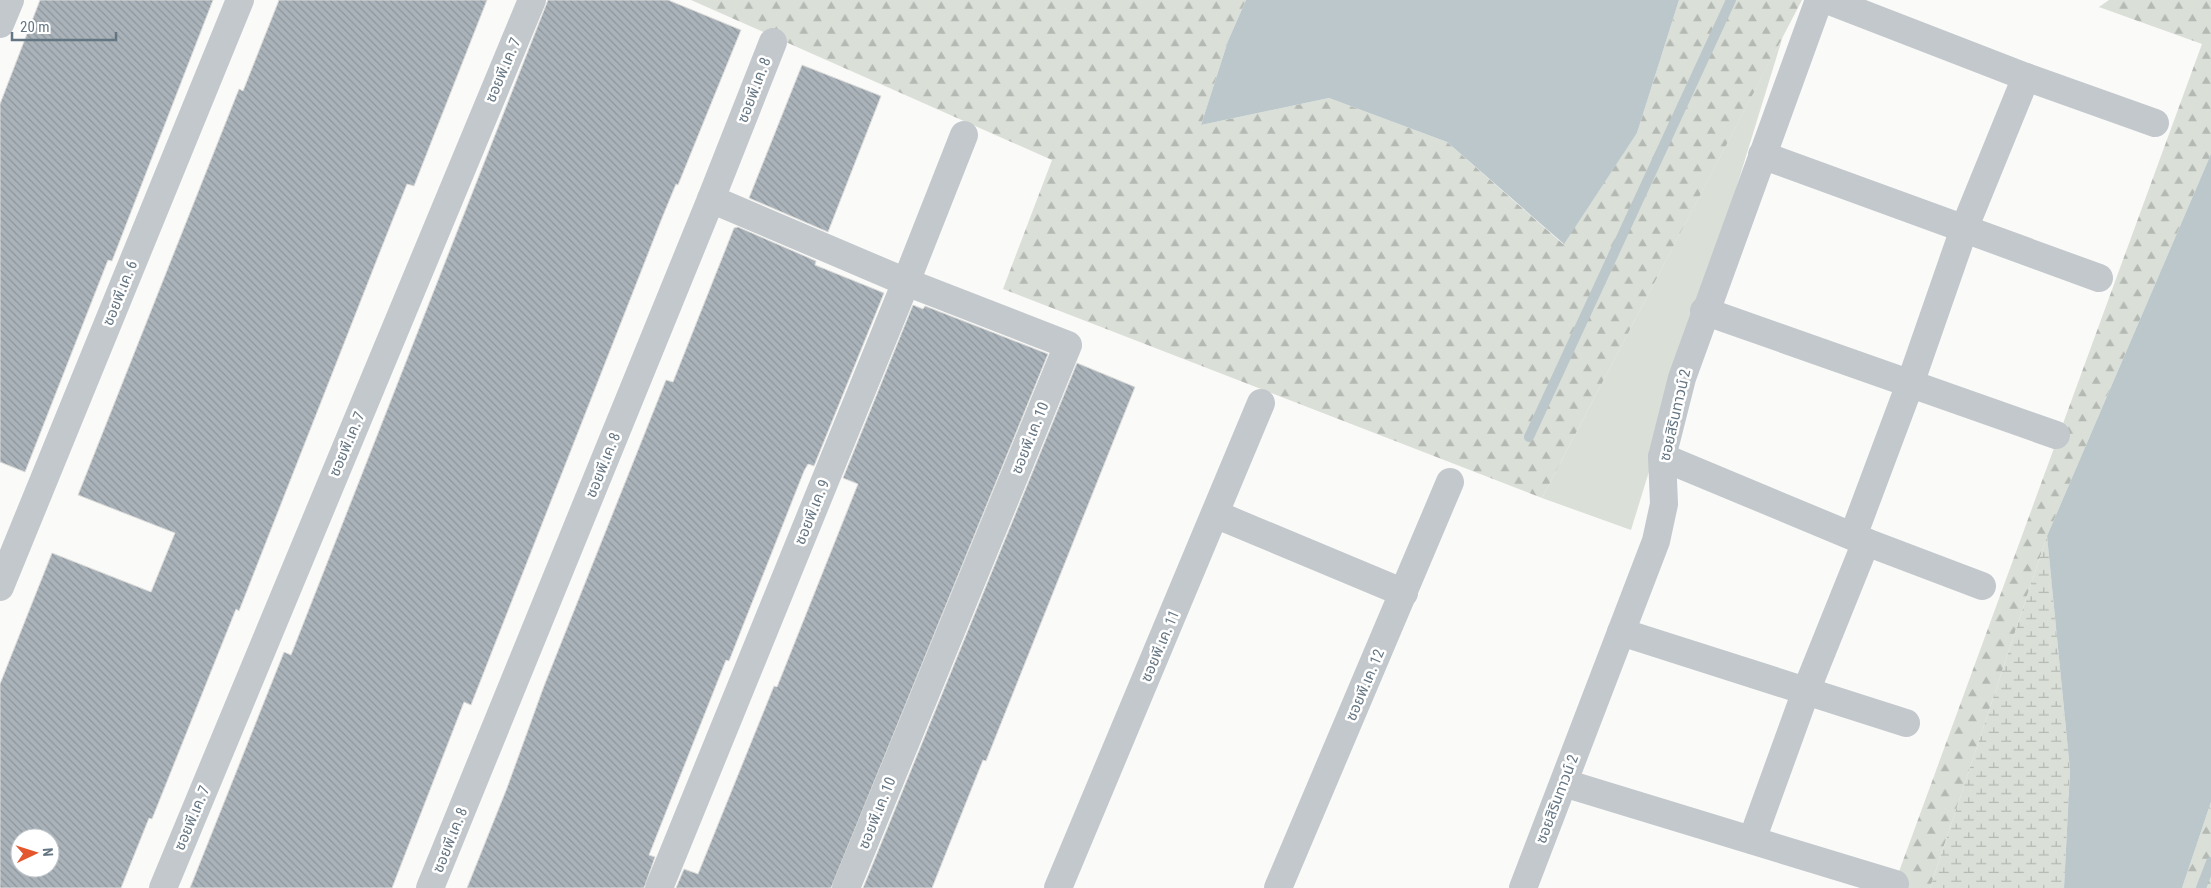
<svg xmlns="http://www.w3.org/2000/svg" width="2211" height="888" font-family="'Roboto Condensed','Noto Sans Thai',sans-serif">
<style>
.green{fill:#dadfd7}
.forest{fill:url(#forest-firs)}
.wetland{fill:url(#wetland-marsh)}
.water{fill:#bbc7cb}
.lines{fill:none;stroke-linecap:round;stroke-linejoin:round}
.stream{stroke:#bbc7cb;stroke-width:10}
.building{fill:url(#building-back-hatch);stroke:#dcdcda;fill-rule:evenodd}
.minor{stroke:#c3c8cc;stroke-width:28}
.labels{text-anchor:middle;stroke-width:5;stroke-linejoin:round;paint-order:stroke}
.street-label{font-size:15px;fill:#657683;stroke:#fff}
</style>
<defs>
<pattern id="forest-firs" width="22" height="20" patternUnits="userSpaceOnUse" patternTransform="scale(1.25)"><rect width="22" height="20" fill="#dadfd7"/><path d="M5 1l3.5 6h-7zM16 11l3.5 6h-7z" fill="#b4b9b4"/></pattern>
<pattern id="wetland-marsh" width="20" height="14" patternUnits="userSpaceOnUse" patternTransform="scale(1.25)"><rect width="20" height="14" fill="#dadfd7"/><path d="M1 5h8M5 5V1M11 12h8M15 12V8" fill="none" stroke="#b4b9b4"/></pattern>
<pattern id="building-back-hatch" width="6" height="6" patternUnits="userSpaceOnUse" patternTransform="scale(1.25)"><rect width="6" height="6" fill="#aab3b9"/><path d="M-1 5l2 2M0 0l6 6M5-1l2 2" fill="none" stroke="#8e969c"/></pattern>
</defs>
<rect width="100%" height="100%" fill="#fafaf8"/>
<!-- green -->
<polygon class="green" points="1783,36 1631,530 1542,498"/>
<!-- forest -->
<g class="forest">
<polygon points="691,0 1246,0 1228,41 1201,125 1329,98 1447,142 1563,244 1637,133 1679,0 1802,0 1542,498 1003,289 1052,160"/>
<polygon points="2109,0 2211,0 2211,154 2047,536 1930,888 1893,888 2202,44 2099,7"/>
<polygon points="2211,802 2211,888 2182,888"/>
</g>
<!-- wetland -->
<polygon class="wetland" points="2047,536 2070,770 2064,888 1930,888"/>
<!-- water -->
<g class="water">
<polygon points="1246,0 1679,0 1637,133 1564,244 1447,142 1329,98 1201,125 1228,41"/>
<polygon points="2211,154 2211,802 2182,888 2064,888 2070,770 2047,536"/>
</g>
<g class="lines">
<!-- stream -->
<g class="stream">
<polyline points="1529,437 1731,0"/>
<polyline points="2201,888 2211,862"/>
</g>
</g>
<!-- building -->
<g class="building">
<polygon points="40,0 213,0 112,261 108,260 25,472 0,462 0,104"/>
<path d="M 279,0 L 487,0 L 414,186 L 407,184 L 383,244 L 239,611 L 236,609 L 152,819 L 149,818 L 121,888 L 0,888 L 0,684 L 52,553 L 151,592 L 175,533 L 78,495 L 239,89 L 243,91 ZM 20,838 L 50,838 L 50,868 L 20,868 Z"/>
<polygon points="548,0 668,0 741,30 678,185 676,184 662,218 471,705 464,702 392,888 190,888 284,652 291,655"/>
<polygon points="802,65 881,96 828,232 749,198"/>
<polygon points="738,227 816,261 815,265 884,293 814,466 808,464 804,471 729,661 726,660 649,855 655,857 644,888 467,888 507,788 544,686 666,380 673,382 734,228"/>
<polygon points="913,305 923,309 925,306 1048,354 831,888 676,888 684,869 698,874 774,686 777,687 858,484 843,478"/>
<polygon points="1077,363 1135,387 986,761 983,760 932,888 863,888"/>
</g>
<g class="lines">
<!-- minor -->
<g class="minor">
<polyline points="1827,0 2026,77 2155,123"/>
<polyline points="0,24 10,0"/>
<polyline points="1762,155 2099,278"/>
<polyline points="711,199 906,282 1068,345 846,888"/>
<polyline points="1704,311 2056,435"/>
<polyline points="1662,457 1866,542 1982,586"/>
<polyline points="1215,514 1404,593"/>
<polyline points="1853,536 1910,384 1964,229 2026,77"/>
<polyline points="0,587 240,0"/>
<polyline points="1621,632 1906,723"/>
<polyline points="1564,783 1895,884"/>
<polyline points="1752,840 1806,691 1866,542"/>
<polyline points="163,888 532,0"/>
<polyline points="430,888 711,199 773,42"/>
<polyline points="659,888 906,282 964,135"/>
<polyline points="1058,888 1261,403"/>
<polyline points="1278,888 1450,482"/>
<polyline points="1523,888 1656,541 1664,504 1662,457 1682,378 1819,0"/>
</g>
</g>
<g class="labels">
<!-- street labels -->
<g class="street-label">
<text transform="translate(503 70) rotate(-67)" y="5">ซอยพี.เค. 7</text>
<text transform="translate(754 90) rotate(-69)" y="5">ซอยพี.เค. 8</text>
<text transform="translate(120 293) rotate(-68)" y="5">ซอยพี.เค. 6</text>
<text transform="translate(1675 415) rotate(-77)" y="5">ซอยสิรินทาวน์ 2</text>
<text transform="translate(1030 438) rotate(-68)" y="5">ซอยพี.เค. 10</text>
<text transform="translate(347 444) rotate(-67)" y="5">ซอยพี.เค. 7</text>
<text transform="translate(603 465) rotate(-68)" y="5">ซอยพี.เค. 8</text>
<text transform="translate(812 512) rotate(-68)" y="5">ซอยพี.เค. 9</text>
<text transform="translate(1160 646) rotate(-67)" y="5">ซอยพี.เค. 11</text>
<text transform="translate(1365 685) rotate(-67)" y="5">ซอยพี.เค. 12</text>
<text transform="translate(1557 799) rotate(-69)" y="5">ซอยสิรินทาวน์ 2</text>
<text transform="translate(877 813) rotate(-68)" y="5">ซอยพี.เค. 10</text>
<text transform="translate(192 818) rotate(-67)" y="5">ซอยพี.เค. 7</text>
<text transform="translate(450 840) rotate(-68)" y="5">ซอยพี.เค. 8</text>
</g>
</g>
<!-- north arrow -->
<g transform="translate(35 853) rotate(86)"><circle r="24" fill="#ffffff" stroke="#c1c8cd"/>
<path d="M0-4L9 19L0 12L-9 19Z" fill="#e4572e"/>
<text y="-8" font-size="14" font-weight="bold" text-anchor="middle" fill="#657683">N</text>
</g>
<!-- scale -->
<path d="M12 32v8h104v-8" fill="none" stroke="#657683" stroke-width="2.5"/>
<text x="20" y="32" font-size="15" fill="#657683" stroke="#ffffff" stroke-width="4" paint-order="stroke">20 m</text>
</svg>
